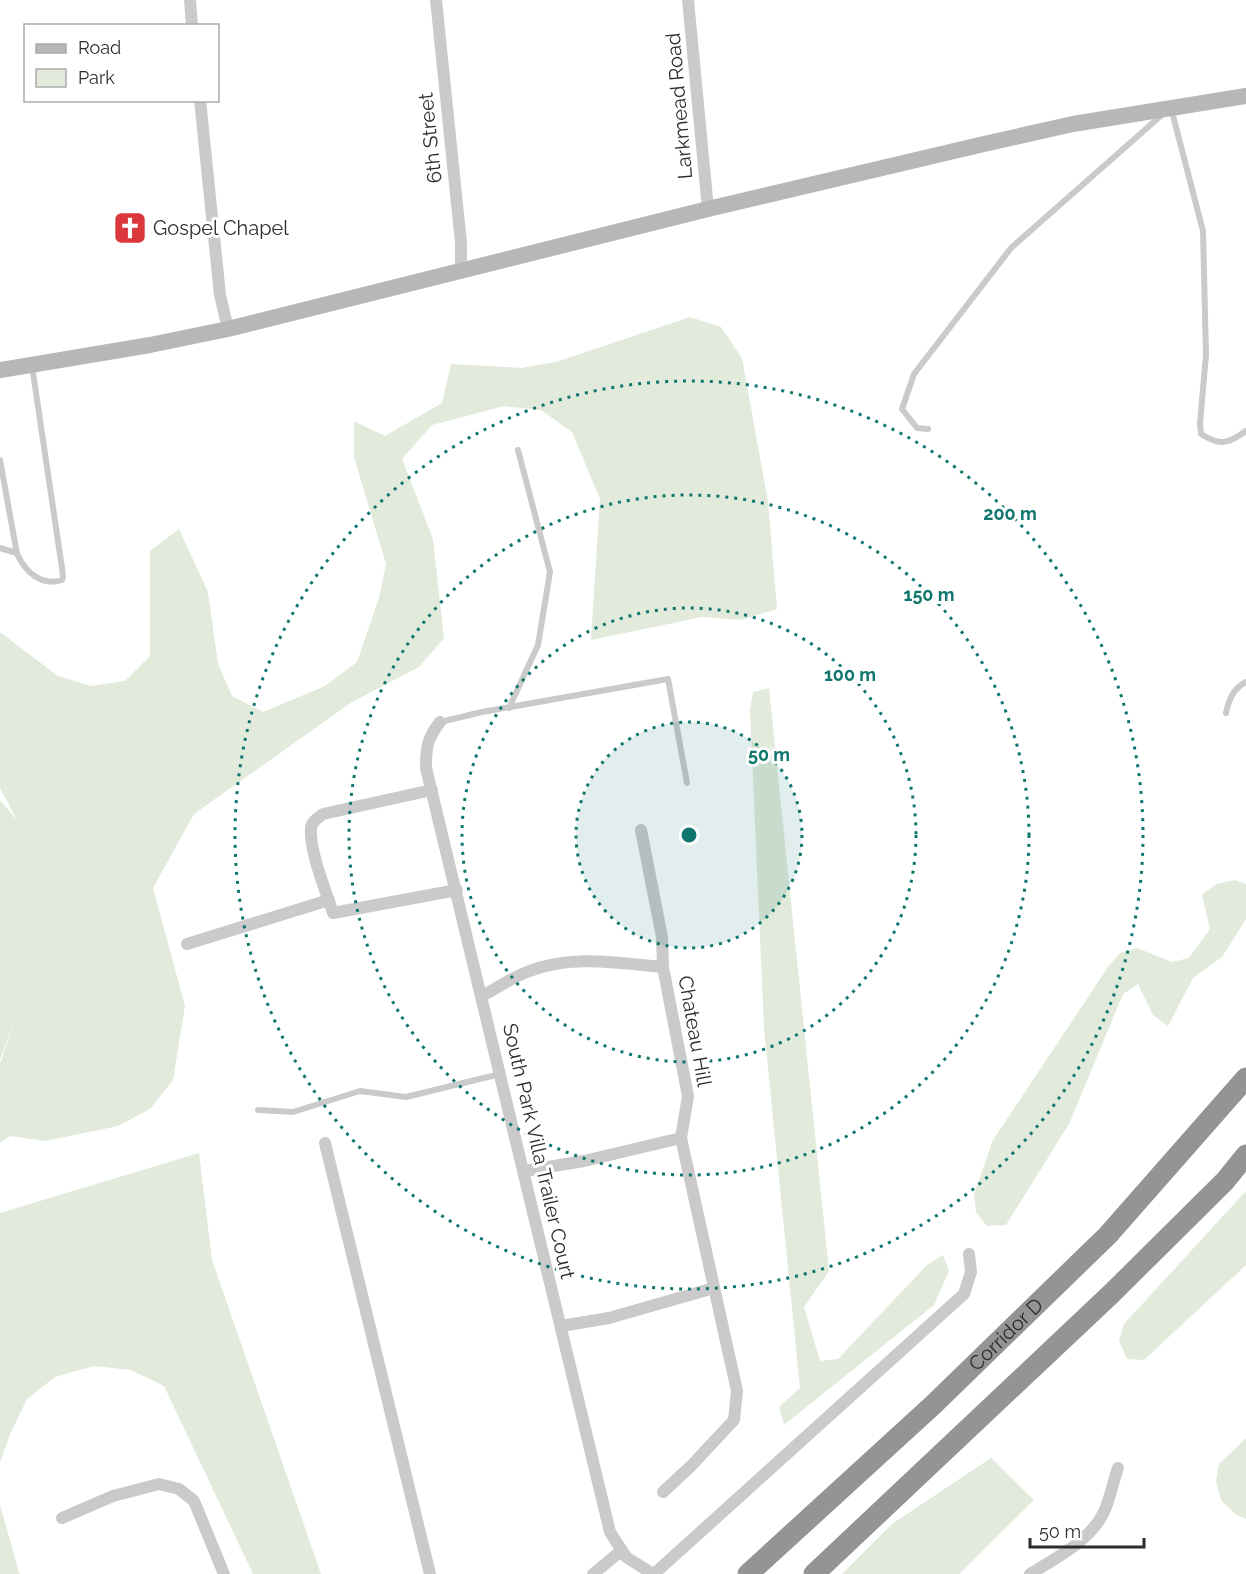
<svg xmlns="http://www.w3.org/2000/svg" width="1246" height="1574" font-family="Raleway,sans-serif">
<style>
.green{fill:#e2eadb}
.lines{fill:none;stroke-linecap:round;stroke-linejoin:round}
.lane{stroke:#cacaca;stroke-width:6}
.street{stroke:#cacaca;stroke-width:12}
.secondary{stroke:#b7b7b7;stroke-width:16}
.highway{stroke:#949494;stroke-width:21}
.ring{fill:none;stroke:#0f766e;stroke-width:3;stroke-dasharray:3 6}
.labels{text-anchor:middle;stroke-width:6;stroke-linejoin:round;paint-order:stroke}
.street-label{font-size:20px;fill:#2d2d2d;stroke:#fff}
.poi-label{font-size:20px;fill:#2d2d2d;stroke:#fff;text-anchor:start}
.centre{fill:#0f766e;stroke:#fff;stroke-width:3}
.ring-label{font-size:18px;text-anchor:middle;font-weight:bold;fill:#0f766e;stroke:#fff;stroke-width:6;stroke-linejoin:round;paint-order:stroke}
</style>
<rect width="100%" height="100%" fill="#fff"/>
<!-- green -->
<g class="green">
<polygon points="690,317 721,327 742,358 768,502 777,609 741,620 702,617 591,640 600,499 572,432 541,410 504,406 432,425 402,459 433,539 444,638 419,667 352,702 194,814 153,888 185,1006 173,1080 150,1109 118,1126 45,1141 10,1136 0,1143 0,1064 16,1016 0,1060 0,800 17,820 0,788 0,632 58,676 91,686 125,681 150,656 150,551 179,529 208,592 218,664 232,696 263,712 325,686 357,662 379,598 386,564 354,457 354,421 385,436 442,403 451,364 521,368 556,362"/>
<polygon points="769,688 829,1271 804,1307 820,1361 838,1359 927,1265 943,1255 949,1271 934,1305 784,1425 779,1407 800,1388 764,1028 750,710 753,692"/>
<polygon points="1235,880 1246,884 1246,919 1222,957 1193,978 1168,1026 1153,1015 1138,984 1123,994 1069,1124 1006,1225 987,1226 976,1212 974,1194 993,1140 1108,967 1120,953 1137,948 1172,962 1189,958 1210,929 1202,895 1216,884"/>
<polygon points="199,1153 212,1260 321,1574 253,1574 164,1386 131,1370 94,1366 55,1377 27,1399 11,1432 0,1462 0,1213"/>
<polygon points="1246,1191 1246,1265 1144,1360 1127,1359 1119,1341 1124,1324"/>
<polygon points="1246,1438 1246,1519 1235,1514 1221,1500 1216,1482 1219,1464"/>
<polygon points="991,1458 1034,1500 959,1574 842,1574 892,1524"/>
<polygon points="0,1505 19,1572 20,1574 0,1574"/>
</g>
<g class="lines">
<!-- lane -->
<g class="lane">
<path d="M 1171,108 L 1203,231 L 1206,355 L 1200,423 L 1201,434 C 1220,446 1228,444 1246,431"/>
<polyline points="928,429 917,428 902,409 914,374 1011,248 1164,113"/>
<path d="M 0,460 L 17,554 C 25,571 41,587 62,580 L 63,577 L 62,568 L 32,366"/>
<polyline points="0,548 17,553"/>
<polyline points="509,708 538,645 550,572 518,450"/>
<path d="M 1226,713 C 1229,699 1233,689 1246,682"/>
<polyline points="440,722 482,712 668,679 687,783"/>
<polyline points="258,1110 293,1112 360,1091 406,1097 500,1074"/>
</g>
<!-- street -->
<g class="street">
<polyline points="190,0 192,26"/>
<polyline points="436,0 461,243 461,271"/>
<polyline points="688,0 708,209"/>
<polyline points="200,100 220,295 228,329"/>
<path d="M 440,722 C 427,739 426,747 426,768 L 610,1532 L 626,1557 L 653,1574"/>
<path d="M 432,790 L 323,814 C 318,818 312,821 311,828 C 309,851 326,891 333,913 L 457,890"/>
<polyline points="641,830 662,937 663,967 688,1096 681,1138 737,1391 734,1420 691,1466 663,1492"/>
<polyline points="187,944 329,900"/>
<path d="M 482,996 C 497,988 511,978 527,972 C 570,954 618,963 663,967"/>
<polyline points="325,1143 430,1574"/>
<polyline points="524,1171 584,1161 681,1138"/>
<polyline points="561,1326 609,1318 714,1288"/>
<polyline points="62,1518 113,1496 159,1484 179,1489 194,1501 224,1574"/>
<polyline points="593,1574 622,1550"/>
<polyline points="654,1574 964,1294 971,1272 969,1254"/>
<path d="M 1030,1574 C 1056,1558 1090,1541 1104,1512 C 1110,1499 1113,1482 1118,1468"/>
</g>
<!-- secondary -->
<polyline class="secondary" points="0,370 150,345 228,329 708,209 984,144 1073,124 1246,96"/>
<!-- highway -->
<g class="highway">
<path id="s1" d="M 748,1574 L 933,1405 L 1108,1235 L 1246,1078"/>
<polyline points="814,1574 1111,1294 1225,1181 1246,1155"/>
</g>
</g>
<!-- distance rings -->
<circle cx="689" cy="835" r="113" fill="#0f766e" fill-opacity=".12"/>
<g class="ring">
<circle cx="689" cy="835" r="113"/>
<circle cx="689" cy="835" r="227"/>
<circle cx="689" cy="835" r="340"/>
<circle cx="689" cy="835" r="454"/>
</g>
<!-- icons -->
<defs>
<symbol id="church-square" viewBox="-11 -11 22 22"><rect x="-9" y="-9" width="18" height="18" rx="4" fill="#db383d" stroke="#fff"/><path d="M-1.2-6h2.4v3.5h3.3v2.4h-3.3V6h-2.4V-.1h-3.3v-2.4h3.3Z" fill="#fff"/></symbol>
</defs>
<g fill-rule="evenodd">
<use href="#church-square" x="111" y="209" width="38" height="38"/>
</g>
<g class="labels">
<!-- street labels -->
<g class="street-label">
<text transform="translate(679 106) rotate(-95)" y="7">Larkmead Road</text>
<text transform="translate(430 138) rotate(-96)" y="7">6th Street</text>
<text transform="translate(695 1031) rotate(80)" y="7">Chateau Hill</text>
<text transform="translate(539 1151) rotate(77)" y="7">South Park Villa Trailer Court</text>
<text dy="7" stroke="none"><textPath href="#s1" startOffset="352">Corridor D</textPath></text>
</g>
<!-- poi labels -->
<g class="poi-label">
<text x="153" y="235">Gospel Chapel</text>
</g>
</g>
<circle cx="689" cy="835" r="9" class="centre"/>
<g class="ring-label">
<text x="1010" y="520">200 m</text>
<text x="929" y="601">150 m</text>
<text x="850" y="681">100 m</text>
<text x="769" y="761">50 m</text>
</g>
<!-- legend -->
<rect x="24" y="24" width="195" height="78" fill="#ffffff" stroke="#ababab" stroke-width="1.5"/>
<rect x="36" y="44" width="30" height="9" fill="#b7b7b7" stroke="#ababab" stroke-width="1.5"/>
<text x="78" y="54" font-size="18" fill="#2d2d2d">Road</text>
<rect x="36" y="69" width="30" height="18" fill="#e2eadb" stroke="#ababab" stroke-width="1.5"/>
<text x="78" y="84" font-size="18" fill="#2d2d2d">Park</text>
<!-- scale -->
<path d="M1030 1538v9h114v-9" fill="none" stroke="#2d2d2d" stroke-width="3"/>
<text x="1039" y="1538" font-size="18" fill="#2d2d2d" stroke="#ffffff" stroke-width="4.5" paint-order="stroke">50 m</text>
</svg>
